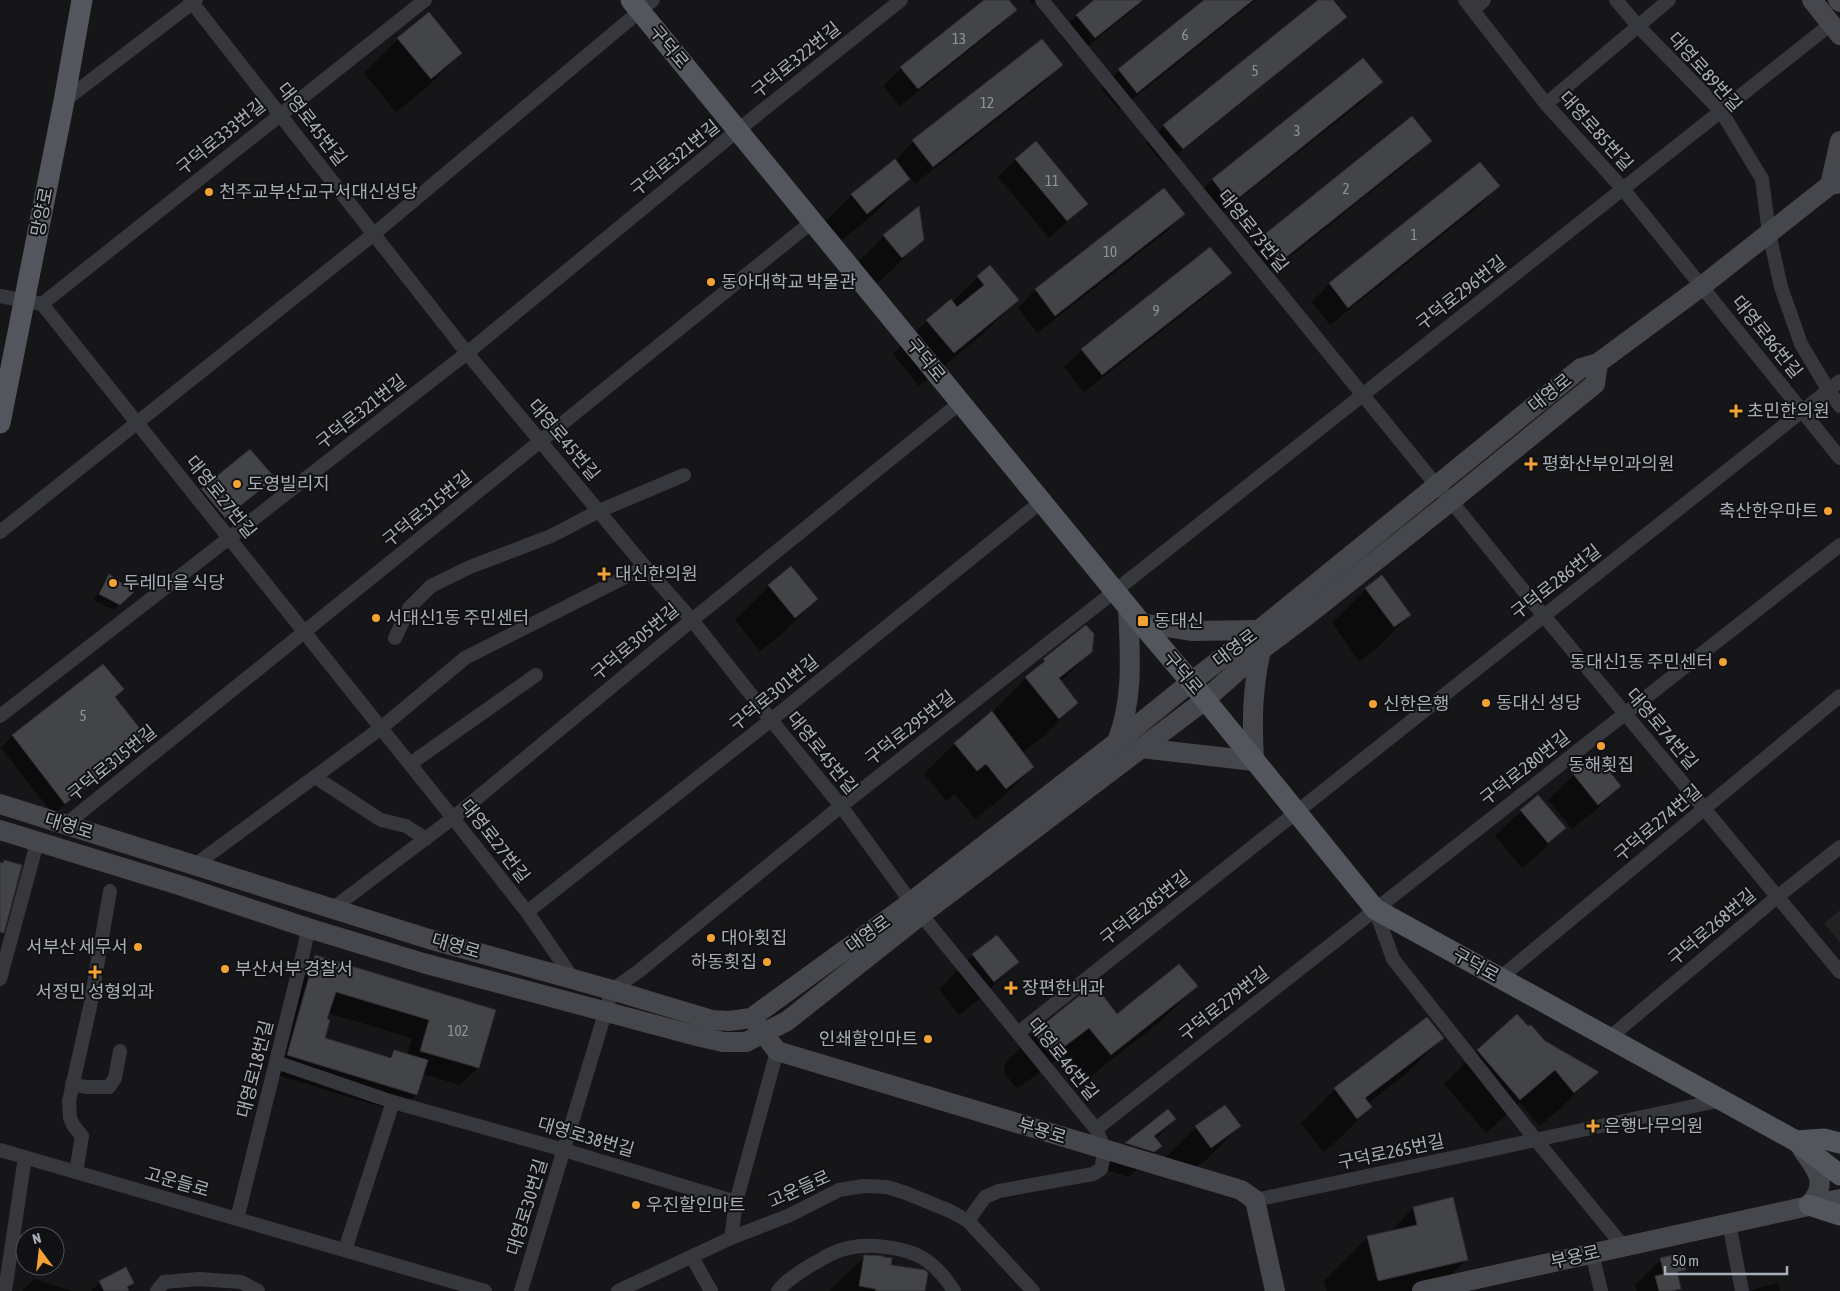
<svg xmlns="http://www.w3.org/2000/svg" width="1840" height="1291" font-family="'Asap Condensed','Noto Sans KR',sans-serif">
<style>
.built{fill:#222225}
.shadow{fill:#0007;fill-rule:evenodd}
.building{fill:#424448;stroke:#303034}
.lines{fill:none;stroke-linecap:round;stroke-linejoin:round}
.minor{stroke:#37383d;stroke-width:14}
.secondary{stroke:#45474d;stroke-width:20}
.primary{stroke:#53565c;stroke-width:21}
.poi-dot{fill:#f3a233;stroke:#111113;stroke-width:2}
.labels{text-anchor:middle;stroke-width:4;stroke-linejoin:round;paint-order:stroke}
.number-label{font-size:15px;fill:#8e949c}
.street-label{font-size:18px;fill:#a8aeb8;stroke:#111113}
.poi-label{font-size:18px;fill:#a8aeb8;stroke:#111113;text-anchor:start}
</style>
<rect width="100%" height="100%" fill="#161618"/>
<!-- built -->
<polygon class="built" points="1840,910 1840,943 1824,923"/>
<!-- shadow -->
<g class="shadow">
<polygon points="986,0 1008,0 1016,10 998,27 900,106 883,86 901,68"/>
<polygon points="1029,0 1037,0 1032,4"/>
<polygon points="1096,0 1145,0 1077,55 1059,33 1076,16"/>
<polygon points="1206,0 1256,0 1119,110 1101,88 1119,70"/>
<polygon points="1320,0 1331,0 1345,17 1327,34 1164,165 1146,143 1164,126"/>
<polygon points="398,39 461,53 427,87 396,112 364,73"/>
<polygon points="1363,59 1381,82 1364,100 1213,220 1195,198 1212,180"/>
<polygon points="1061,65 1043,83 915,184 910,177 875,213 833,247 818,229 852,195 896,160 913,141"/>
<polygon points="1430,141 1412,159 1262,279 1243,256 1261,239"/>
<polygon points="1016,159 1087,204 1049,238 998,177"/>
<polygon points="1480,163 1498,186 1481,204 1330,325 1312,302 1329,284"/>
<polygon points="1164,189 1183,214 1166,232 1037,333 1018,308 1035,290"/>
<polygon points="884,236 923,239 888,274 867,291 850,270"/>
<polygon points="1230,273 1212,291 1084,392 1064,367 1082,350"/>
<polygon points="978,277 1017,300 983,334 919,386 893,354 927,321 952,302"/>
<polygon points="273,478 215,526 193,498 202,490"/>
<polygon points="110,575 132,593 113,610 94,600 104,581"/>
<polygon points="769,586 817,599 783,633 760,651 735,620"/>
<polygon points="1366,589 1410,615 1376,649 1359,661 1332,623"/>
<polygon points="1091,652 1060,682 1077,703 1043,737 1022,753 1033,767 1002,798 975,819 955,794 946,801 924,774 955,743 992,712 1044,660"/>
<polygon points="103,666 114,697 146,739 135,751 53,814 1,748 12,736"/>
<polygon points="1574,775 1619,786 1594,812 1572,829 1548,800"/>
<polygon points="1538,797 1564,828 1539,854 1522,868 1495,836 1521,811"/>
<polygon points="973,955 1017,962 983,996 959,1015 939,989"/>
<path d="M 315,956 L 495,1011 L 478,1068 L 460,1085 L 423,1074 L 416,1095 L 399,1112 L 270,1073 L 298,974 ZM 328,1013 L 412,1038 L 407,1055 L 394,1052 L 387,1058 L 323,1039 Z"/>
<polygon points="1196,986 1162,1020 1076,1088 1055,1061 1017,1089 1004,1072 1005,1063 1040,1029 1116,1015"/>
<polygon points="1427,1018 1442,1038 1408,1072 1368,1103 1371,1107 1337,1141 1323,1152 1301,1123 1335,1089"/>
<polygon points="1544,1042 1597,1072 1563,1106 1540,1126 1520,1103 1486,1133 1444,1084 1478,1050"/>
<polygon points="1168,1111 1175,1119 1155,1139 1160,1146 1135,1171 1128,1177 1101,1168 1126,1144"/>
<polygon points="1240,1126 1206,1160 1177,1181 1162,1161 1196,1127"/>
<polygon points="1413,1208 1467,1259 1435,1291 1327,1291 1324,1281 1368,1237 1389,1233"/>
<polygon points="865,1256 889,1266 924,1291 829,1291"/>
<polygon points="1661,1259 1684,1269 1677,1277 1680,1288 1677,1291 1637,1291 1635,1285"/>
<polygon points="34,1279 72,1291 22,1291"/>
<polygon points="100,1282 133,1283 127,1289 128,1291 91,1291"/>
<polygon points="1778,1283 1780,1291 1750,1291 1751,1290"/>
</g>
<!-- building -->
<g class="building">
<polygon points="984,0 1009,0 1017,10 918,89 900,67"/>
<polygon points="1094,0 1143,0 1095,38 1076,15"/>
<polygon points="1204,0 1253,0 1137,93 1118,69"/>
<polygon points="1318,0 1333,0 1347,17 1183,149 1163,125"/>
<polygon points="429,12 462,53 431,79 397,38"/>
<polygon points="1042,39 1063,65 933,167 912,140"/>
<polygon points="1363,58 1383,82 1231,204 1212,179"/>
<polygon points="1412,116 1432,141 1280,262 1260,238"/>
<polygon points="1036,141 1088,204 1067,221 1015,159"/>
<polygon points="895,159 910,179 867,214 851,194"/>
<polygon points="1480,162 1500,186 1348,308 1329,283"/>
<polygon points="1164,188 1185,214 1055,316 1035,289"/>
<polygon points="919,206 924,240 902,258 883,235"/>
<polygon points="1210,247 1232,273 1102,375 1081,349"/>
<polygon points="990,265 1019,300 954,353 926,320 951,299 957,307 984,285 977,276"/>
<polygon points="250,449 275,478 225,518 201,489"/>
<polygon points="791,566 818,599 795,618 768,585"/>
<polygon points="109,574 134,592 120,605 99,594"/>
<polygon points="1382,575 1411,615 1394,627 1365,588"/>
<polygon points="1086,625 1094,634 1092,652 1059,678 1078,703 1059,719 1025,677 1045,661 1043,659"/>
<polygon points="103,664 124,689 115,697 148,739 65,804 12,735"/>
<polygon points="992,711 1034,767 1006,789 986,764 977,771 954,743"/>
<polygon points="1596,755 1621,786 1598,805 1573,774"/>
<polygon points="1538,795 1566,828 1548,843 1520,810"/>
<polygon points="4,860 22,865 4,933 0,932 0,862 3,863"/>
<polygon points="997,935 1019,962 994,982 972,954"/>
<polygon points="315,955 496,1010 479,1068 420,1051 429,1020 336,992 327,1019 330,1020 325,1038 391,1058 394,1050 428,1060 417,1095 287,1055"/>
<polygon points="1179,964 1198,986 1111,1055 1089,1028 1052,1056 1037,1037 1039,1028 1094,984 1117,1014"/>
<polygon points="1517,1014 1528,1026 1531,1025 1545,1041 1599,1072 1574,1093 1555,1070 1520,1100 1477,1050"/>
<polygon points="1427,1017 1444,1038 1365,1098 1372,1107 1357,1119 1334,1088"/>
<polygon points="1225,1105 1241,1126 1211,1148 1195,1126"/>
<polygon points="1168,1109 1176,1119 1154,1136 1162,1146 1154,1152 1125,1143"/>
<polygon points="1453,1197 1468,1260 1378,1281 1367,1236 1417,1225 1413,1207"/>
<polygon points="1682,1253 1686,1270 1677,1272 1681,1289 1672,1291 1659,1291 1655,1276 1664,1274 1660,1258"/>
<polygon points="864,1255 883,1256 883,1257 892,1258 891,1265 925,1270 928,1273 925,1291 875,1291 876,1289 859,1286"/>
<polygon points="126,1267 134,1283 127,1287 129,1291 104,1291 99,1281"/>
</g>
<g class="lines">
<!-- minor -->
<g class="minor">
<polyline points="190,0 467,353 645,567 692,620 771,720 841,806 911,902 1096,1129 1105,1150 1101,1169 1093,1174 999,1191 985,1197 968,1221"/>
<polyline points="1042,0 1436,485 1451,501 1544,616 1840,972"/>
<polyline points="1465,0 1546,104 1623,189 1840,458"/>
<polyline points="1616,0 1638,26 1721,111 1762,179 1769,233 1781,287 1801,344 1829,391 1840,406"/>
<polyline points="1473,10 1484,0"/>
<polyline points="64,101 196,0"/>
<polyline points="1546,104 1669,0"/>
<polyline points="0,296 42,304 453,818 527,912 574,980"/>
<polyline points="42,304 425,0"/>
<polyline points="0,532 375,233 653,0"/>
<polyline points="395,638 409,608 431,586 470,567 551,536 599,511 684,475"/>
<polyline points="0,716 467,353 738,130 901,0"/>
<polyline points="410,764 536,675"/>
<polyline points="315,777 381,820 406,826 426,839"/>
<polyline points="65,825 813,221"/>
<polyline points="195,865 381,728 465,658 645,567"/>
<polyline points="332,909 453,818 692,620 961,402"/>
<polyline points="1375,909 1393,959 1536,1140 1623,1246"/>
<polyline points="527,912 771,720 1042,501"/>
<polyline points="1500,978 1840,696"/>
<polyline points="0,979 37,843"/>
<polyline points="1018,1033 1840,381"/>
<polyline points="1609,1038 1777,897 1840,847"/>
<polyline points="276,1062 393,1102 564,1150 736,1202"/>
<polyline points="72,1084 86,1087 109,1087 115,1078 120,1051"/>
<polyline points="1096,1129 1840,545"/>
<polyline points="0,1150 485,1291"/>
<polyline points="76,1172 82,1136 73,1125 70,1118 69,1101 90,1007 110,891"/>
<polyline points="1255,1200 1722,1100"/>
<polyline points="237,1219 305,945 308,928"/>
<polyline points="1729,1223 1742,1291"/>
<polyline points="731,1238 736,1202 777,1051"/>
<polyline points="345,1250 393,1102"/>
<polyline points="1592,1253 1601,1291"/>
<polyline points="692,1257 711,1291"/>
<polyline points="5,1291 25,1157"/>
<polyline points="157,1291 164,1282 199,1279 241,1282 258,1291"/>
<polyline points="521,1291 612,990 639,971 841,806 1115,591 1831,24"/>
<polyline points="618,1291 731,1238 790,1215 839,1190 864,1186 887,1187 906,1193 950,1211 968,1221 1033,1291"/>
<path d="M 778,1291 C 786,1280 800,1272 811,1265 C 818,1262 824,1257 831,1254 C 845,1247 861,1245 876,1246 C 914,1249 933,1258 954,1291"/>
</g>
<!-- secondary -->
<g class="secondary">
<polyline points="1812,0 1840,35"/>
<polyline points="1838,0 1840,2"/>
<polyline points="1836,184 1830,185 1840,141"/>
<polyline points="1141,623 1191,631 1259,630"/>
<path d="M 1117,742 C 1134,698 1130,653 1128,606"/>
<path d="M 1141,748 L 1254,761 C 1252,721 1252,690 1261,650"/>
<polyline points="0,804 429,939 612,990 712,1020 729,1021 751,1018 911,902 1117,742 1191,682 1259,630 1581,368 1598,363 1702,286 1840,177"/>
<polyline points="0,830 179,885 308,928 423,963 697,1036 723,1042 746,1042 787,1021 922,914 1205,700 1261,650 1309,614 1451,501 1595,384 1598,363"/>
<polyline points="757,1025 777,1051 1241,1190 1255,1200 1275,1291"/>
<path d="M 1802,1149 C 1816,1169 1830,1183 1809,1205"/>
<polyline points="1422,1291 1840,1199"/>
</g>
<!-- primary -->
<g class="primary">
<polyline points="631,0 1141,623 1191,682 1375,909 1796,1141 1840,1175"/>
<polyline points="0,423 64,101 82,0"/>
<polyline points="1796,1141 1824,1139 1840,1143"/>
<polyline points="1809,1205 1840,1215"/>
</g>
</g>
<!-- markers -->
<g class="poi-dot">
<circle cx="209" cy="192" r="5"/>
<circle cx="711" cy="282" r="5"/>
<path d="M1733.5 403.5h5v5h5v5h-5v5h-5v-5h-5v-5h5z"/>
<path d="M1528.5 456.5h5v5h5v5h-5v5h-5v-5h-5v-5h5z"/>
<circle cx="237" cy="484" r="5"/>
<circle cx="1828" cy="511" r="5"/>
<path d="M601.5 566.5h5v5h5v5h-5v5h-5v-5h-5v-5h5z"/>
<circle cx="113" cy="583" r="5"/>
<circle cx="376" cy="618" r="5"/>
<rect x="1137" y="615" width="12" height="12" rx="2.5"/>
<circle cx="1723" cy="662" r="5"/>
<circle cx="1486" cy="703" r="5"/>
<circle cx="1373" cy="704" r="5"/>
<circle cx="1601" cy="746" r="5"/>
<circle cx="711" cy="938" r="5"/>
<circle cx="138" cy="947" r="5"/>
<circle cx="767" cy="962" r="5"/>
<circle cx="225" cy="969" r="5"/>
<path d="M92.5 964.5h5v5h5v5h-5v5h-5v-5h-5v-5h5z"/>
<path d="M1008.5 980.5h5v5h5v5h-5v5h-5v-5h-5v-5h5z"/>
<circle cx="928" cy="1039" r="5"/>
<path d="M1590.5 1118.5h5v5h5v5h-5v5h-5v-5h-5v-5h5z"/>
<circle cx="636" cy="1205" r="5"/>
</g>
<g class="labels">
<!-- number labels -->
<g class="number-label">
<text x="1185" y="40">6</text>
<text x="959" y="44">13</text>
<text x="1255" y="76">5</text>
<text x="987" y="108">12</text>
<text x="1297" y="136">3</text>
<text x="1052" y="186">11</text>
<text x="1346" y="194">2</text>
<text x="1414" y="240">1</text>
<text x="1110" y="257">10</text>
<text x="1156" y="316">9</text>
<text x="83" y="721">5</text>
<text x="458" y="1036">102</text>
</g>
<!-- street labels -->
<g class="street-label">
<text transform="translate(669 47) rotate(50)" y="6">구덕로</text>
<text transform="translate(796 60) rotate(-39)" y="6">구덕로322번길</text>
<text transform="translate(1705 72) rotate(48)" y="6">대영로89번길</text>
<text transform="translate(312 124) rotate(52)" y="6">대영로45번길</text>
<text transform="translate(1596 131) rotate(48)" y="6">대영로85번길</text>
<text transform="translate(221 137) rotate(-39)" y="6">구덕로333번길</text>
<text transform="translate(675 158) rotate(-39)" y="6">구덕로321번길</text>
<text transform="translate(42 212) rotate(-79)" y="6">망양로</text>
<text transform="translate(1253 231) rotate(51)" y="6">대영로73번길</text>
<text transform="translate(1461 293) rotate(-38)" y="6">구덕로296번길</text>
<text transform="translate(1767 337) rotate(51)" y="6">대영로86번길</text>
<text transform="translate(926 360) rotate(51)" y="6">구덕로</text>
<text transform="translate(1550 393) rotate(-39)" y="6">대영로</text>
<text transform="translate(361 412) rotate(-38)" y="6">구덕로321번길</text>
<text transform="translate(564 440) rotate(50)" y="6">대영로45번길</text>
<text transform="translate(221 497) rotate(51)" y="6">대영로27번길</text>
<text transform="translate(427 509) rotate(-39)" y="6">구덕로315번길</text>
<text transform="translate(1556 582) rotate(-38)" y="6">구덕로286번길</text>
<text transform="translate(635 642) rotate(-40)" y="6">구덕로305번길</text>
<text transform="translate(1235 648) rotate(-37)" y="6">대영로</text>
<text transform="translate(1183 673) rotate(50)" y="6">구덕로</text>
<text transform="translate(774 693) rotate(-39)" y="6">구덕로301번길</text>
<text transform="translate(910 728) rotate(-38)" y="6">구덕로295번길</text>
<text transform="translate(1662 729) rotate(50)" y="6">대영로74번길</text>
<text transform="translate(822 753) rotate(51)" y="6">대영로45번길</text>
<text transform="translate(112 763) rotate(-39)" y="6">구덕로315번길</text>
<text transform="translate(1525 768) rotate(-38)" y="6">구덕로280번길</text>
<text transform="translate(1658 823) rotate(-40)" y="6">구덕로274번길</text>
<text transform="translate(69 826) rotate(17)" y="6">대영로</text>
<text transform="translate(495 841) rotate(52)" y="6">대영로27번길</text>
<text transform="translate(1145 908) rotate(-38)" y="6">구덕로285번길</text>
<text transform="translate(1712 927) rotate(-40)" y="6">구덕로268번길</text>
<text transform="translate(868 934) rotate(-36)" y="6">대영로</text>
<text transform="translate(456 946) rotate(16)" y="6">대영로</text>
<text transform="translate(1476 965) rotate(29)" y="6">구덕로</text>
<text transform="translate(1224 1004) rotate(-38)" y="6">구덕로279번길</text>
<text transform="translate(1063 1059) rotate(51)" y="6">대영로46번길</text>
<text transform="translate(255 1069) rotate(-76)" y="6">대영로18번길</text>
<text transform="translate(1042 1131) rotate(17)" y="6">부용로</text>
<text transform="translate(586 1137) rotate(16)" y="6">대영로38번길</text>
<text transform="translate(1391 1152) rotate(-12)" y="6">구덕로265번길</text>
<text transform="translate(177 1182) rotate(16)" y="6">고운들로</text>
<text transform="translate(799 1189) rotate(-24)" y="6">고운들로</text>
<text transform="translate(527 1207) rotate(-73)" y="6">대영로30번길</text>
<text transform="translate(1575 1257) rotate(-13)" y="6">부용로</text>
</g>
<!-- poi labels -->
<g class="poi-label">
<text x="219" y="198">천주교부산교구서대신성당</text>
<text x="721" y="288">동아대학교 박물관</text>
<text x="1747" y="417">초민한의원</text>
<text x="1542" y="470">평화산부인과의원</text>
<text x="247" y="490">도영빌리지</text>
<text x="1818" y="517" text-anchor="end">축산한우마트</text>
<text x="615" y="580">대신한의원</text>
<text x="123" y="589">두레마을 식당</text>
<text x="386" y="624">서대신1동 주민센터</text>
<text x="1154" y="627">동대신</text>
<text x="1713" y="668" text-anchor="end">동대신1동 주민센터</text>
<text x="1496" y="709">동대신 성당</text>
<text x="1383" y="710">신한은행</text>
<text x="1601" y="771" text-anchor="middle">동해횟집</text>
<text x="721" y="944">대아횟집</text>
<text x="128" y="953" text-anchor="end">서부산 세무서</text>
<text x="757" y="968" text-anchor="end">하동횟집</text>
<text x="235" y="975">부산서부 경찰서</text>
<text x="1022" y="994">장편한내과</text>
<text x="95" y="998" text-anchor="middle">서정민 성형외과</text>
<text x="918" y="1045" text-anchor="end">인쇄할인마트</text>
<text x="1604" y="1132">은행나무의원</text>
<text x="646" y="1211">우진할인마트</text>
</g>
</g>
<!-- north arrow -->
<g transform="translate(40 1251) rotate(345)"><circle r="24" fill="#111113" stroke="#4d5055"/>
<path d="M0-4L9 19L0 12L-9 19Z" fill="#f3a233"/>
<text y="-8" font-size="14" font-weight="bold" text-anchor="middle" fill="#a8aeb8">N</text>
</g>
<!-- scale -->
<path d="M1665 1266v8h122v-8" fill="none" stroke="#a8aeb8" stroke-width="2.5"/>
<text x="1672" y="1266" font-size="15" fill="#a8aeb8" stroke="#111113" stroke-width="4" paint-order="stroke">50 m</text>
</svg>
